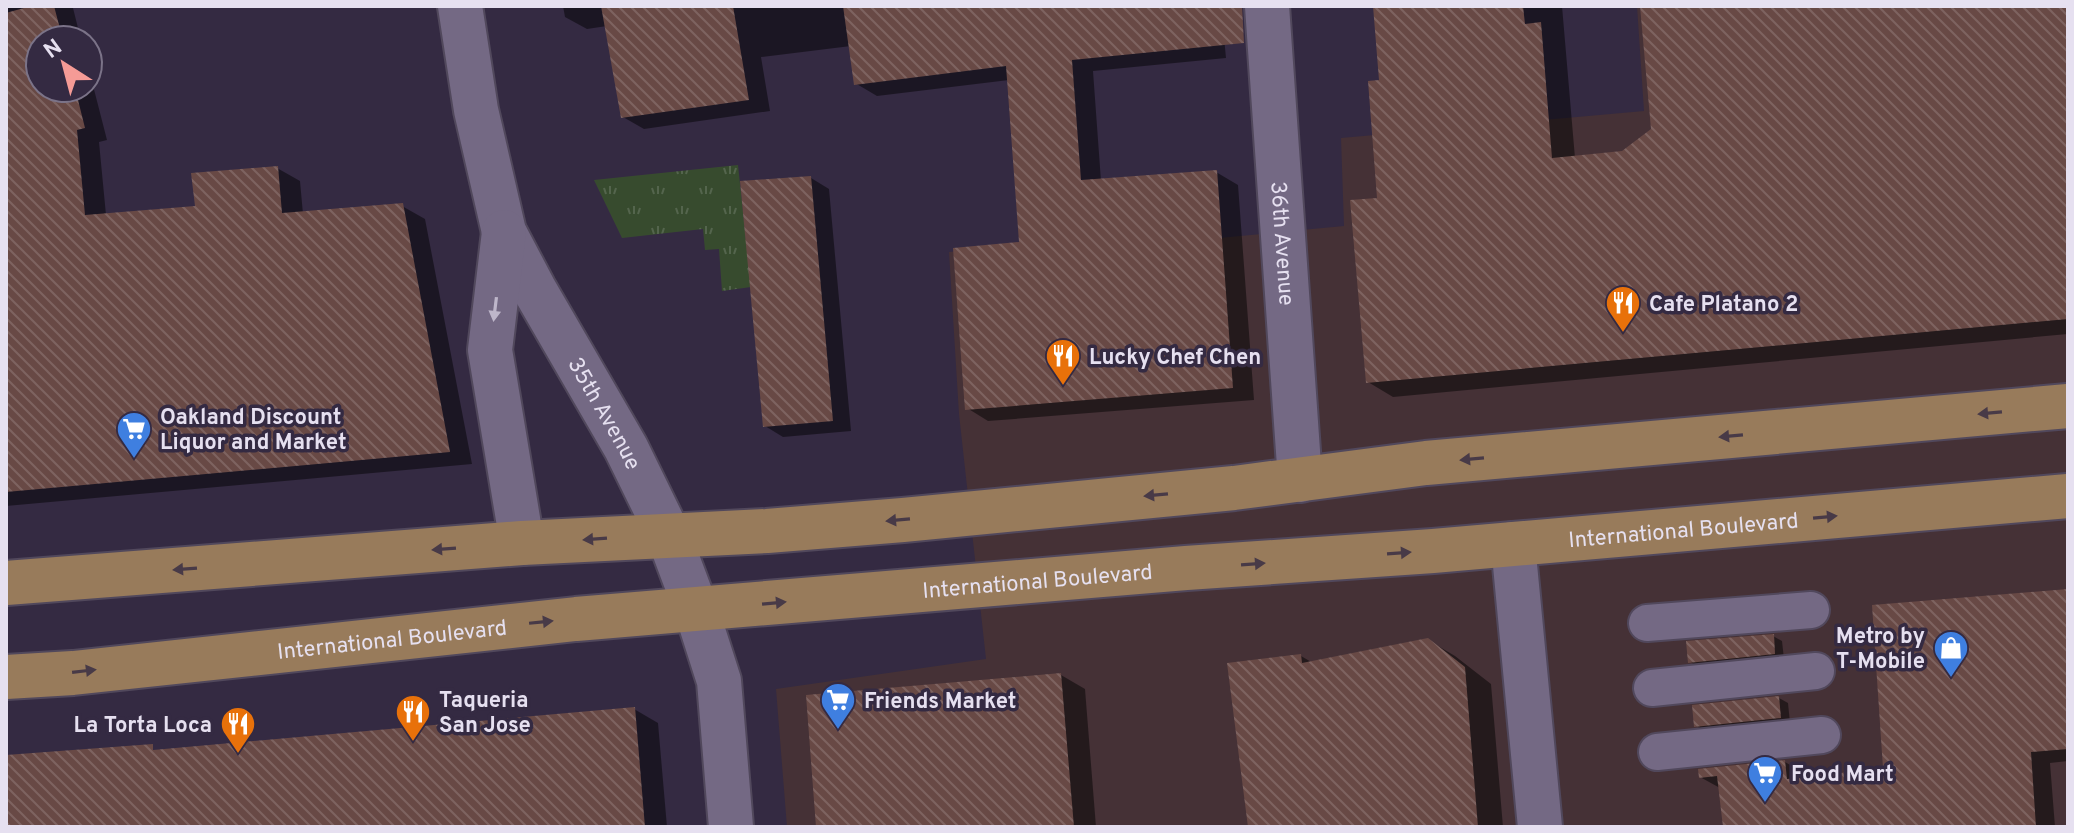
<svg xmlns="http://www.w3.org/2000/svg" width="2074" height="833" font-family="Overpass,sans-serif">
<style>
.commercial{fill:#453136}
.grass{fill:url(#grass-tufts)}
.shadow{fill:#0007}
.building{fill:url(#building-back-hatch)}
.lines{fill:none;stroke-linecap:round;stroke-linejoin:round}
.lane-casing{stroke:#51485c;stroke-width:40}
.street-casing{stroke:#51485c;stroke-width:48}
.secondary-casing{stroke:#51485c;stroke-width:48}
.primary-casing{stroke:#51485c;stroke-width:48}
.lane{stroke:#746984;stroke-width:36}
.street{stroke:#746984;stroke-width:44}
.secondary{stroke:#746984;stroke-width:44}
.primary{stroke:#987b5b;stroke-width:44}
.oneway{fill:#beb6ca}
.oneway2{fill:#483a47}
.labels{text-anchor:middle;stroke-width:7;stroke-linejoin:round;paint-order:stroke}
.street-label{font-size:22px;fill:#e6e0f0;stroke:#342a42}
.poi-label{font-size:22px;font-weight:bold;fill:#e6e0f0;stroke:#342a42;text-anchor:start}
</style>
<defs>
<pattern id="grass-tufts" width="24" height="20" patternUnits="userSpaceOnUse" patternTransform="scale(2)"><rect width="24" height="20" fill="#374b2e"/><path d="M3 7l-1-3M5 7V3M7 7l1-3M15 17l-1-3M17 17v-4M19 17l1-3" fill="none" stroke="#54654d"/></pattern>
<pattern id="building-back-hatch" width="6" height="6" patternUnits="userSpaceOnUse" patternTransform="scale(2)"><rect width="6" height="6" fill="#684945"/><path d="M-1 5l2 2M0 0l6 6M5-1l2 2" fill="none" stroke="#7e6360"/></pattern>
</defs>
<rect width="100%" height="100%" fill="#342a42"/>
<!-- commercial -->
<polygon class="commercial" points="1637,6 1939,6 2068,99 2068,827 787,827 776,689 986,659 959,414 949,252 1017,245 1083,251 1344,226 1341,138 1644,111"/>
<!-- grass -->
<polygon class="grass" points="738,165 751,287 722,291 719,249 705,250 703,229 622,238 594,180"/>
<!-- shadow -->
<g class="shadow">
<polygon points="6,6 81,6 73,8 81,40 40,40 40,88 88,88 88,66 107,140 99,142 106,215 197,208 277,168 300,181 303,214 402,206 425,219 472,464 6,506"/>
<polygon points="563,6 1221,6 1226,58 1093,71 1101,181 1216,172 1238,185 1254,400 988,421 967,408 1021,244 1009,80 877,96 855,83 851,46 761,57 770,111 644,129 623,117 607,26 587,29 565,17"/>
<polygon points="1375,6 1562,6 1575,158 1623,153 1653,130 1642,6 2068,6 2068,334 1393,397 1368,382 1379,200 1381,82"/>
<polygon points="811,178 829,189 851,431 783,437 765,426"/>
<polygon points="2068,591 2068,761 2050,763 2055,827 1725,827 1720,788 1700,777 1785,762 1804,773 1805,779 1886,770"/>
<polygon points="1773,636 1782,641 1784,659 1699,667 1690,662"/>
<polygon points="1428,640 1455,656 1491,684 1503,827 1250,827 1301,656 1313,663"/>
<polygon points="1061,675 1085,689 1096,827 818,827"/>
<polygon points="1779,698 1788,703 1790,723 1705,731 1696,726"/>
<polygon points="634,709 658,723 667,827 269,827"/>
</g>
<!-- building -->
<g class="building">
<polygon points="31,6 54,6 63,40 40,40 40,88 75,88 85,128 77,130 85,215 195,206 191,173 278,166 282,213 403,203 450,452 6,492 6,13"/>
<polygon points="601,6 733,6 749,100 621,118"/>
<polygon points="843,6 1242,6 1244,43 1072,60 1081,180 1217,170 1233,388 965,410 953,248 1019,242 1006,66 854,85"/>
<polygon points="1373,6 1523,6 1525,24 1541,22 1552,158 1622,151 1651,129 1640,6 2068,6 2068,319 1366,383 1350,200 1377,198 1368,81 1379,80"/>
<polygon points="811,176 833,421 763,427 740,181"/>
<polygon points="2068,589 2068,749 2031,752 2036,827 1723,827 1717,776 1699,778 1698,769 1785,760 1787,779 1883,768 1872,605"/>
<polygon points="1774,634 1775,654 1688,663 1686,641"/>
<polygon points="1428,638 1465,667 1478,827 1248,827 1227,663 1301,654 1302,663"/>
<polygon points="1061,673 1074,827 816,827 806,695"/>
<polygon points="1779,696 1781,718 1694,727 1692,705"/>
<polygon points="635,707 645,827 6,827 6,755 153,744 153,750"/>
</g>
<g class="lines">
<defs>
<g id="lane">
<polyline points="1647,623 1811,610"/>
<polyline points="1652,688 1816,671"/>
<polyline points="1657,752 1822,735"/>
</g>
<g id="street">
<path id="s1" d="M 1267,6 L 1300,480"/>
<polyline points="1513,544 1540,827"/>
</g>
<g id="secondary">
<path id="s2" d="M 460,6 L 476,110 L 504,232 L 534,289 L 626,448 L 668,534 L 696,609 L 719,681 L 731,827"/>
<polyline points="504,232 490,350 522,543"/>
</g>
<g id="primary">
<polyline points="6,583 522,543 767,531 903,520 1234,488 1426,463 2068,406"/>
<path id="s3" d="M 6,677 L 73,673 L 576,619 L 1186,568 L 1433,551 L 2068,496"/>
</g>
</defs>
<!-- lane casing -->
<use href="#lane" class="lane-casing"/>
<!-- street casing -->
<use href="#street" class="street-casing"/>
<!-- secondary casing -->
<use href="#secondary" class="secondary-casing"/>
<!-- primary casing -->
<use href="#primary" class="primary-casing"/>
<!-- lane -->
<use href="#lane" class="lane"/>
<!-- street -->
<use href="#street" class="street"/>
<!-- secondary -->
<use href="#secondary" class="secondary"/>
<!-- primary -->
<use href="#primary" class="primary"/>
</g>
<!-- one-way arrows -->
<defs><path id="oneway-solid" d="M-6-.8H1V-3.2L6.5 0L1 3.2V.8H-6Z" transform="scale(2)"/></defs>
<use class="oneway" href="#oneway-solid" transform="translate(495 309) rotate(97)"/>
<g class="oneway2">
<use href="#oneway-solid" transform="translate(1990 413) rotate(175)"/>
<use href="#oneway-solid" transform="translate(1731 436) rotate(175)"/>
<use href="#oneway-solid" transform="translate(1472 459) rotate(175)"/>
<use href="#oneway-solid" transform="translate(1156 495) rotate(175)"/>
<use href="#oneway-solid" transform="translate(1825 517) rotate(-5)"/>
<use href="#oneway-solid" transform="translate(898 520) rotate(175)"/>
<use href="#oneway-solid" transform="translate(595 539) rotate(176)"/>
<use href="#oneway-solid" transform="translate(444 549) rotate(176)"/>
<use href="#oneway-solid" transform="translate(1399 553) rotate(-4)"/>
<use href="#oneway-solid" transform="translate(1253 564) rotate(-4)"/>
<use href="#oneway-solid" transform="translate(185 569) rotate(176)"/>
<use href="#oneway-solid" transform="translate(774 603) rotate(-5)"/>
<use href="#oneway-solid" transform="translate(541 622) rotate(-6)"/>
<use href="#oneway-solid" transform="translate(84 671) rotate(-7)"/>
</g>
<!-- icons -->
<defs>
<symbol id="restaurant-pin" viewBox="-11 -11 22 30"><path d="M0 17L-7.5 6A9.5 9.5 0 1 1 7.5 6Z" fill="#e8710a" stroke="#342a42"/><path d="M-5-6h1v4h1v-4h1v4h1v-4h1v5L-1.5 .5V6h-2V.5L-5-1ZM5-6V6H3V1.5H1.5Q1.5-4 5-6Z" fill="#fff"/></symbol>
<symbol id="supermarket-pin" viewBox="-11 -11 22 30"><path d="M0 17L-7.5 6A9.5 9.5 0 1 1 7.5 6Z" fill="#3f7fe0" stroke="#342a42"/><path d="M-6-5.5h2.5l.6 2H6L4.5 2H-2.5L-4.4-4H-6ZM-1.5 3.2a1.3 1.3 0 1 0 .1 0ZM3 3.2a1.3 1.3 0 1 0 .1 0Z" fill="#fff"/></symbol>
<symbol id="shop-pin" viewBox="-11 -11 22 30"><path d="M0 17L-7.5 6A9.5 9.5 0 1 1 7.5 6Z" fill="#3f7fe0" stroke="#342a42"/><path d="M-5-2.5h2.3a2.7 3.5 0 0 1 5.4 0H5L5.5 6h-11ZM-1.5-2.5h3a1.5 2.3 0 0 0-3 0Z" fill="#fff"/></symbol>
</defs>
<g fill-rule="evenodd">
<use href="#restaurant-pin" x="1603" y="283" width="40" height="54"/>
<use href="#restaurant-pin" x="1043" y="336" width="40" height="54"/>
<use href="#supermarket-pin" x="114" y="409" width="40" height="54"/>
<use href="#shop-pin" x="1931" y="628" width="40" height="54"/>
<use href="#supermarket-pin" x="818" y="680" width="40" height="54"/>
<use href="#restaurant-pin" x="393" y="692" width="40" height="54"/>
<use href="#restaurant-pin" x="218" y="704" width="40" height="54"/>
<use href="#supermarket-pin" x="1745" y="753" width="40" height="54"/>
</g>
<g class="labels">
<!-- street labels -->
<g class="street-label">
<text dy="8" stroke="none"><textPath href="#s1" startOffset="238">36th Avenue</textPath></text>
<text dy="8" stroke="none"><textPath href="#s2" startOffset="438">35th Avenue</textPath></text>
<text dy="8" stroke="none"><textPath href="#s3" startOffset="1684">International Boulevard</textPath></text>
<text dy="8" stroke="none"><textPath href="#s3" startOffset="1036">International Boulevard</textPath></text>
<text dy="8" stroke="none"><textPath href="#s3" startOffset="388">International Boulevard</textPath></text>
</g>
<!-- poi labels -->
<g class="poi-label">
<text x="1649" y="311">Cafe Platano 2</text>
<text x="1089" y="364">Lucky Chef Chen</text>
<text x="160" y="424">Oakland Discount<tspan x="160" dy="25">Liquor and Market</tspan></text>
<text x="1925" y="643" text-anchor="end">Metro by<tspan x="1925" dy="25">T-Mobile</tspan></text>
<text x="439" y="707">Taqueria<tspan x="439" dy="25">San Jose</tspan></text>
<text x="864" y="708">Friends Market</text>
<text x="212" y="732" text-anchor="end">La Torta Loca</text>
<text x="1791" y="781">Food Mart</text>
</g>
</g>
<!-- border -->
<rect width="2074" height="833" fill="none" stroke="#e6e0f0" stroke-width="16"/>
<!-- north arrow -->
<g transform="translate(64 64) rotate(324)"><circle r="38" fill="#342a42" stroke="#7b7388" stroke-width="2"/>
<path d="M0-6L14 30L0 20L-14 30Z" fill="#f59b96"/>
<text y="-12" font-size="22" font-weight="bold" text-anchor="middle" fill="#e6e0f0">N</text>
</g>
</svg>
